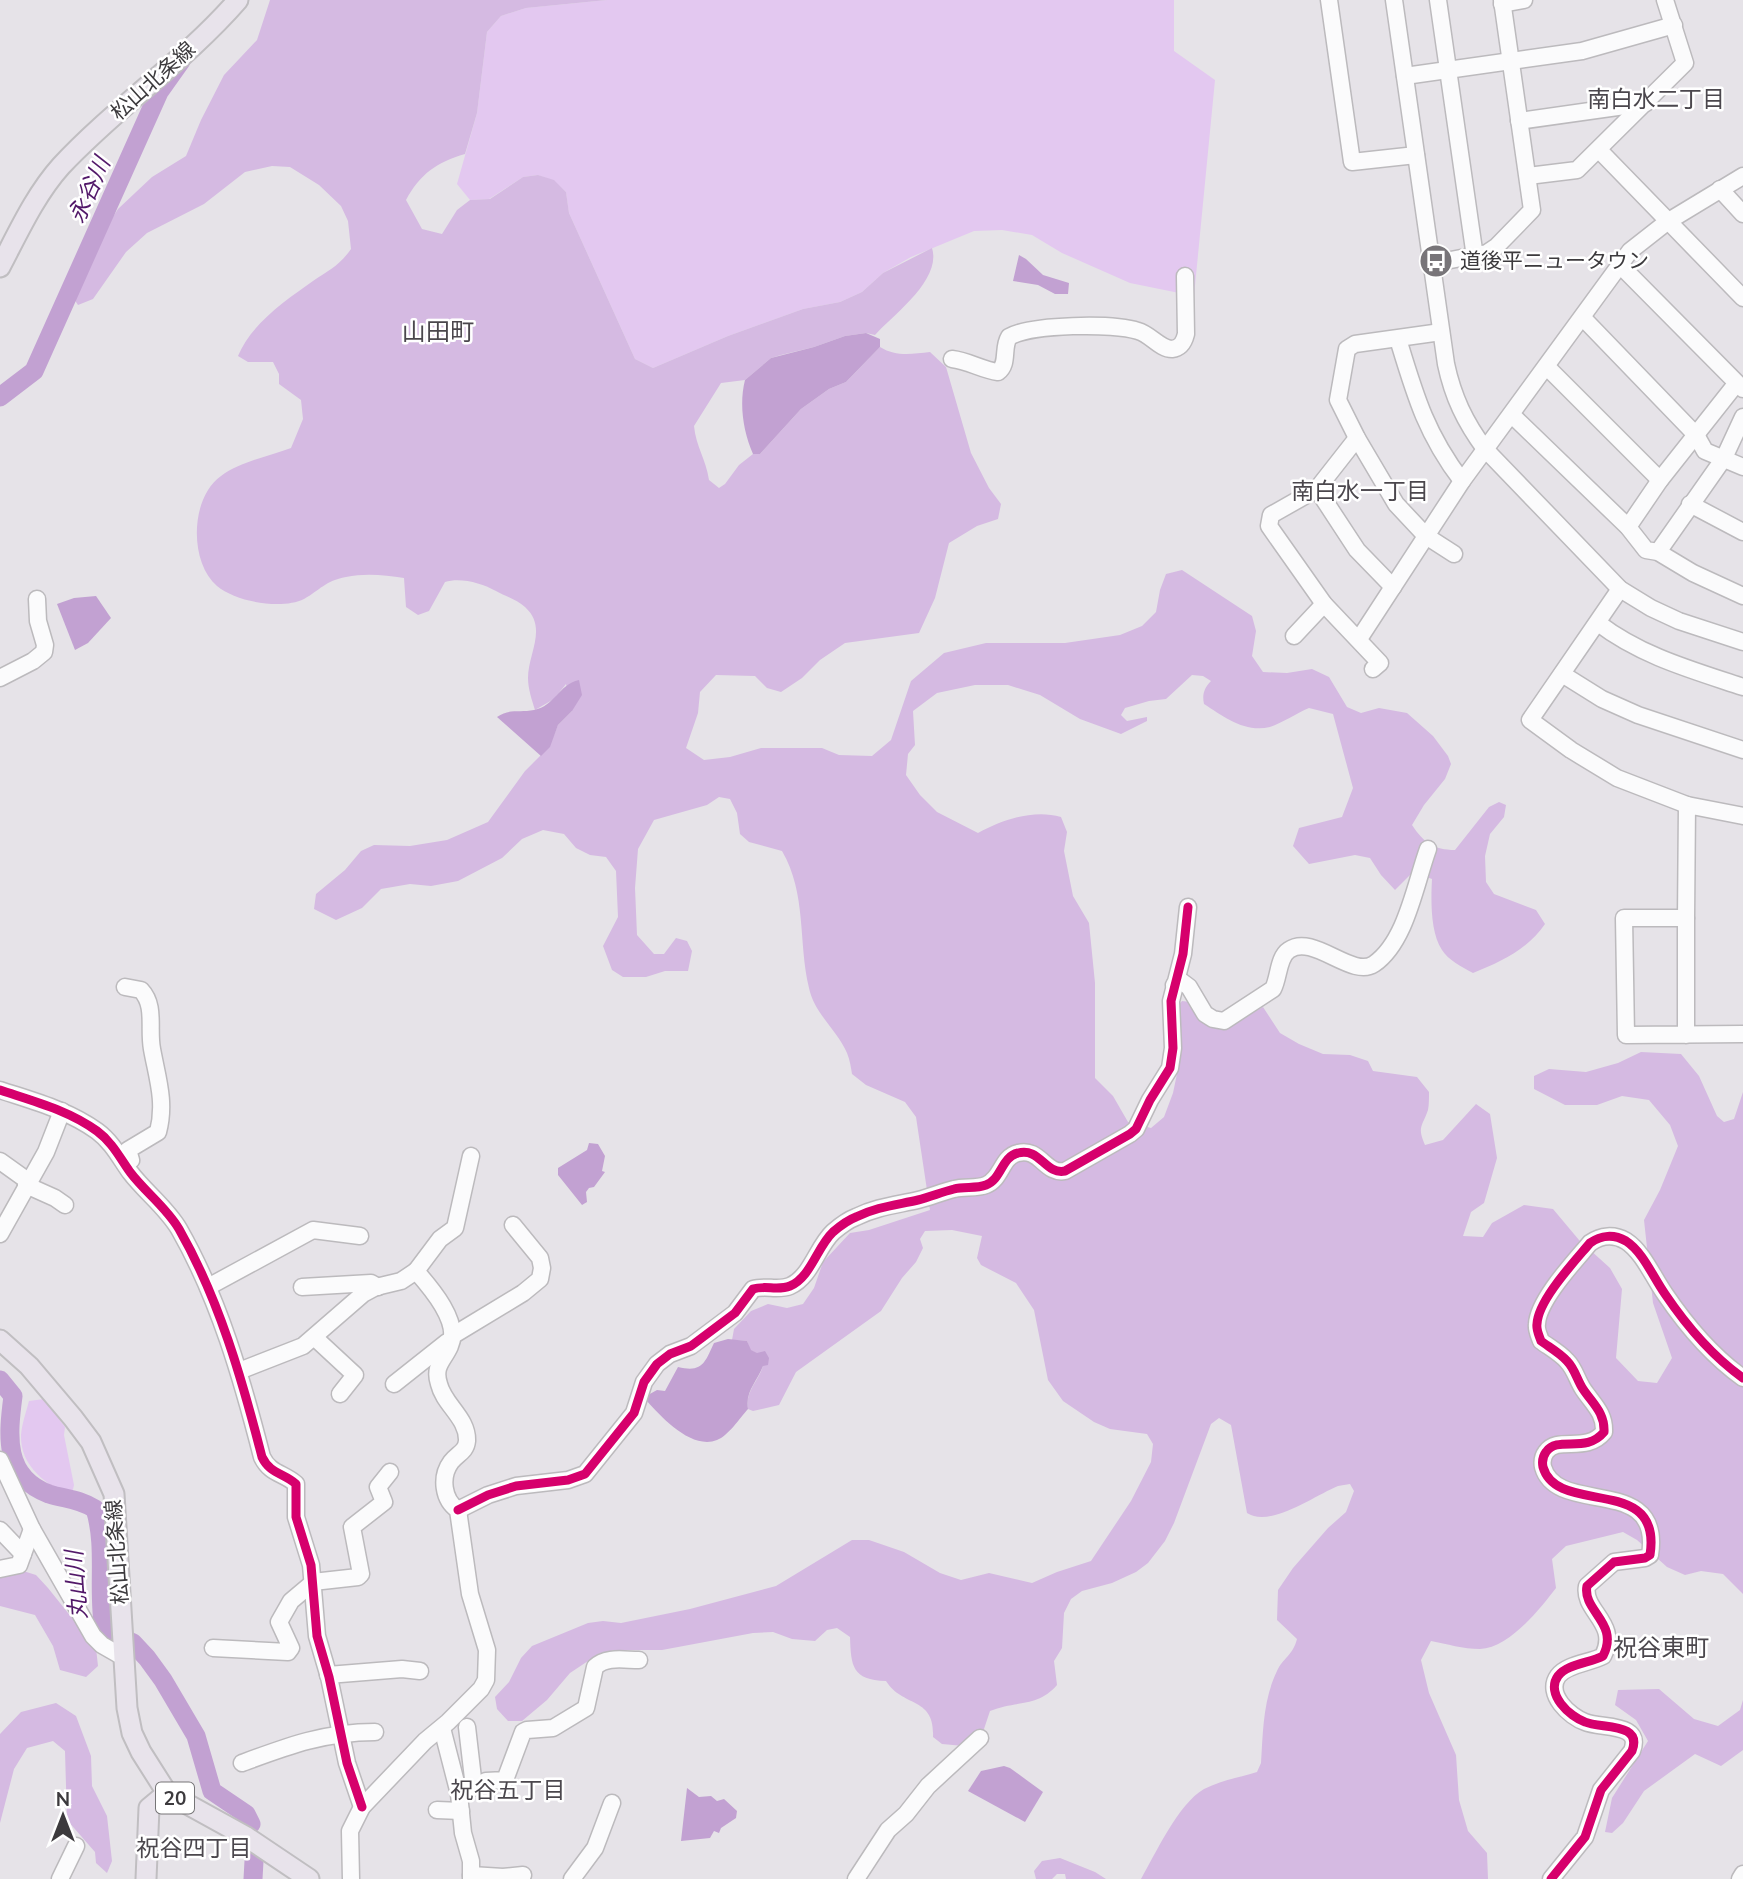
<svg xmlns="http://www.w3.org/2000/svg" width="1743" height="1879" font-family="Mulish,'Noto Sans JP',sans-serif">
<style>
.green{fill:#e3c8f0}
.forest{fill:#d5bae2}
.water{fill:#c2a1d2}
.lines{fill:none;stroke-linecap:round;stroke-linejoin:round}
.river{stroke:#c2a1d2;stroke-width:19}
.minor-casing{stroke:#bcbabd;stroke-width:19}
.major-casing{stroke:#c0bec1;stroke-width:23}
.minor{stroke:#fbfbfc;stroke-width:16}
.major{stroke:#e8e3eb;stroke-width:19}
.cycleway-casing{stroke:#fff;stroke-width:13}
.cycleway{stroke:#d6006c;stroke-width:9}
.labels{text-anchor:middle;stroke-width:5;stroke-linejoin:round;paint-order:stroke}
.shield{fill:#fff;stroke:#767577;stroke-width:2}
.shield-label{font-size:19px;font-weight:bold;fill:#3c3a3d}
.street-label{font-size:21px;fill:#3c3a3d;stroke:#fff}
.poi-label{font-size:21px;fill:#3c3a3d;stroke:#fff;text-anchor:start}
.neighbourhood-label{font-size:23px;fill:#4b474d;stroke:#fff}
.water-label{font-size:23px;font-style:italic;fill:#521869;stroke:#fff}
.quarter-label{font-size:24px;fill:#4b474d;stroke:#fff}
</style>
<rect width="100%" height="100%" fill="#e6e3e8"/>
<!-- green -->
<g class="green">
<polygon points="607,0 1174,0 1174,51 1215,80 1194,296 1130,283 1062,253 1032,235 1002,230 974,231 911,257 883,273 862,292 840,302 803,309 728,336 653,368 635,359 569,213 566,192 554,181 538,175 523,177 489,199 470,200 457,184 477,113 487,32 501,16 526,8"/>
<path d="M 44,1399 L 65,1427 L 64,1435 L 74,1485 L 71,1498 C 47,1484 20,1467 21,1435 C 22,1424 26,1412 29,1401 Z"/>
</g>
<!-- forest -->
<g class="forest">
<path d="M 270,0 L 607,0 L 526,8 L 501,16 L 487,32 L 477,113 L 465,154 C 437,162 420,174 406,200 L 422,229 L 442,234 L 457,210 L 470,200 L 490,199 L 523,177 L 538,175 L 554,180 L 566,192 L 569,213 L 635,359 L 653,368 L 728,336 L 803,309 L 840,302 L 862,292 L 883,273 L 932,248 C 942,280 893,315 875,335 L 866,333 L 845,336 L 814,347 L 781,355 L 771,358 L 745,380 L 721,383 L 694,426 C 696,447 706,459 709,480 L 719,488 L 725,484 L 739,465 L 753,454 L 760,454 L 801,409 L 829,389 L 846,382 L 880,347 C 896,357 912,354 930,352 L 946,367 L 971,453 L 989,488 L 1001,504 L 998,519 L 977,526 L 949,543 L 935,598 L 919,633 L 845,643 L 820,660 L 802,678 L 781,692 L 767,688 L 755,676 L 716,675 L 700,692 L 698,713 L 686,748 L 704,760 L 730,757 L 761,748 L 822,748 L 839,755 L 872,756 L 891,740 L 911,681 L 944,653 L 986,643 L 1065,643 L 1120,635 L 1142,626 L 1156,612 L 1160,590 L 1166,574 L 1182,570 L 1252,616 L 1256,631 L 1252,656 L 1263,672 L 1287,673 L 1312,669 L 1329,677 L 1347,707 L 1361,713 L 1379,708 L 1407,713 L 1433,736 L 1448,756 L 1451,764 L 1445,779 L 1424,805 L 1412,825 C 1423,842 1434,850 1455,850 L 1489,807 L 1499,802 L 1506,805 L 1504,817 L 1490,834 L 1485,856 L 1486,882 L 1494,894 L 1536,910 L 1545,924 C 1528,949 1501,962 1473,973 C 1462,967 1448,960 1442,950 C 1430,932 1431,899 1432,879 L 1413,872 L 1395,890 L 1381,875 L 1370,858 L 1355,855 L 1309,864 L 1293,846 L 1299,828 L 1342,817 L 1353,788 L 1333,714 L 1309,708 C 1297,713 1282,723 1270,727 C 1245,733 1224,717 1204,704 C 1202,695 1204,688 1211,681 L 1203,676 L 1192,675 L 1166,699 L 1149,701 L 1125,708 L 1121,715 L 1127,721 L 1147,717 L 1147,721 L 1121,734 L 1080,719 L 1040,695 L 1008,685 L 975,685 L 937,693 L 913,711 L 915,745 L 908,754 L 906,775 L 920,795 L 937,812 L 978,833 C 1002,820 1033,809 1061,817 L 1067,832 L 1064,851 L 1073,896 L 1089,923 L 1095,983 L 1095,1078 L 1113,1096 L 1128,1122 L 1151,1128 L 1164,1117 L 1173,1093 L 1182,1050 L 1177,1007 L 1182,1001 L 1190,1002 L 1200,1017 L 1212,1028 L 1229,1026 L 1263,1007 L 1280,1033 L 1299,1044 L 1323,1054 L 1350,1055 L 1368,1061 L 1373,1071 L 1417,1077 L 1429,1092 C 1429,1098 1429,1105 1428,1110 C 1422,1127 1417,1127 1425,1145 L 1443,1140 L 1476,1104 L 1490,1114 L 1497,1158 L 1484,1203 L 1471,1212 L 1463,1236 L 1483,1237 L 1492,1223 L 1524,1205 L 1553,1209 L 1579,1240 L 1610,1268 L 1622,1289 L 1616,1358 L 1638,1381 L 1657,1383 L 1672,1358 L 1653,1303 L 1644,1220 L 1660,1190 L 1678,1146 L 1670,1125 L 1649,1100 L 1622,1096 L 1597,1105 L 1565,1105 L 1534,1089 L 1534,1076 L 1549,1069 L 1586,1072 L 1618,1063 L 1641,1052 L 1681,1054 L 1699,1076 L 1717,1116 L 1724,1122 L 1734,1119 L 1743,1092 L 1743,1594 L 1723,1574 L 1701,1571 L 1685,1575 L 1667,1567 L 1637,1540 L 1623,1532 L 1566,1546 L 1552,1559 L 1556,1588 C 1540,1609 1509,1648 1480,1649 C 1463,1649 1447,1644 1431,1641 L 1421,1660 L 1429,1693 L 1456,1755 L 1459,1800 L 1468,1831 L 1487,1853 L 1488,1879 L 1141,1879 C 1156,1853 1178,1804 1204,1789 C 1222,1780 1238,1778 1257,1772 L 1261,1763 C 1263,1732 1263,1700 1277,1671 C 1283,1658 1293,1655 1297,1639 L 1277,1620 L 1278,1590 L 1293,1568 L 1328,1528 L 1346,1512 L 1354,1491 L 1350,1484 L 1338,1486 C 1314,1496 1270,1528 1247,1513 L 1231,1425 L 1219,1418 L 1211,1424 L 1174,1523 L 1165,1541 L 1148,1563 L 1136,1572 L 1112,1583 L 1082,1591 L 1071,1599 L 1064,1613 L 1062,1648 L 1054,1661 L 1057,1685 C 1037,1708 1016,1700 990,1711 L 984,1729 L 964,1746 L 942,1744 L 933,1737 C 935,1696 903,1708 886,1681 C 852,1680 851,1666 850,1637 L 837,1628 L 827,1630 L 815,1641 L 792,1639 L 773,1632 L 753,1633 L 662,1650 L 614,1650 L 594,1657 L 570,1673 L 547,1700 L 522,1721 L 508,1721 L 497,1709 L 495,1697 L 509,1682 L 521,1658 L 532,1646 L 588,1623 L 603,1621 L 621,1623 L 690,1609 L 776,1586 L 852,1540 L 869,1540 L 904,1552 L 940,1573 L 961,1580 L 989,1573 L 1032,1583 L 1057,1572 L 1091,1561 L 1131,1501 L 1151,1462 L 1153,1444 L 1147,1434 L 1110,1429 L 1094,1422 L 1063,1401 L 1048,1380 L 1034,1310 L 1016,1283 L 981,1265 L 977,1258 L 982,1236 L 952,1230 L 925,1231 L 920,1239 L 923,1248 L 916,1262 L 902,1278 L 881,1311 L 796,1372 L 779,1405 L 753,1411 L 748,1409 C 745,1391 758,1382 763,1366 L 756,1353 L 750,1350 L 747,1341 L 732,1340 L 734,1329 L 751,1311 L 768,1304 L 787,1308 L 803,1304 L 814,1288 L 823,1262 L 850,1233 L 869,1230 L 930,1210 L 916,1117 L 905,1102 L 866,1085 L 852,1074 C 851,1068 850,1060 847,1053 C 837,1030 814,1013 809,988 C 798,942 807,894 782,851 L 749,842 L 740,834 L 737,813 L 730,799 L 719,797 L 707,805 L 654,820 L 638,849 L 635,888 L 637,935 L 654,954 L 664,954 L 676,938 L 687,941 L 692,951 L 688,971 L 665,971 L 646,977 L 623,977 L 612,970 L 603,946 L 618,917 L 616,871 L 606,857 L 590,855 L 576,848 L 564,834 L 543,830 L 522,839 L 502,858 L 458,881 L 431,886 L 410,884 L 381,889 L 362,908 L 336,920 L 314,909 L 316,894 L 345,870 L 361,851 L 374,845 L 410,846 L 447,840 L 488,822 L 525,771 L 549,747 L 558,725 L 572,711 L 566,684 L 554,699 L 535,710 C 532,700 528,689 528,678 C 528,653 548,628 525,607 C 517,600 505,596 496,591 C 482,583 460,577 445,582 L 429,611 L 418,615 L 406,607 L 404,578 C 385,575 365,573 346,577 C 325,581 320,590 304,599 C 282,610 236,602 217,586 C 189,562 190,498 221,476 C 240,462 269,456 291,448 L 303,419 L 301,400 L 279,384 L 279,374 L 273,362 L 248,362 L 238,356 C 251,324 286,300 313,281 C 329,270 339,266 351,249 L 348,221 L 341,206 L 319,185 L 290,167 L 272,166 L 245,172 L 204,204 L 147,233 L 126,252 L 93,299 L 78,305 L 72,296 L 103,232 L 118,209 L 152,177 L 186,156 L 201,120 L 224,75 L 257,40 Z"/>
<polygon points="20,1570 36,1575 48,1588 96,1648 98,1666 86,1677 60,1670 53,1646 35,1615 0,1606 0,1574"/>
<polygon points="1659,1689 1694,1719 1718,1726 1740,1710 1743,1700 1743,1750 1721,1766 1695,1754 1644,1791 1623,1823 1612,1833 1605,1832 1612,1798 1648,1741 1636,1720 1615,1705 1618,1690"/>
<polygon points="56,1703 76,1716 91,1756 92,1786 107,1816 112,1861 107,1873 96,1863 95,1852 67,1820 65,1751 53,1741 27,1748 14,1769 0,1823 0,1734 21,1712"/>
<polygon points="1060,1858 1095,1872 1106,1879 1066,1879 1065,1874 1057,1874 1052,1879 1036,1879 1034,1871 1042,1861"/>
</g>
<!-- water -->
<g class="water">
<polygon points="1019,255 1026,259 1043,275 1069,283 1068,294 1055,294 1038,285 1013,281"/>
<path d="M 866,333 L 880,339 L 880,347 L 846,382 L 829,389 L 801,409 L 760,454 L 753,454 C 743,431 739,404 745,380 L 771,358 L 814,347 L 845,336 Z"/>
<polygon points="96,596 111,618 88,643 75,650 57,604 74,598"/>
<path d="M 579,680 L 582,695 L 572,711 L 558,725 L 550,747 L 541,756 L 497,717 C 510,708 520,713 534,710 C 555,706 558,685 579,680 Z"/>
<polygon points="589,1143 598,1144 605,1156 602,1171 605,1172 594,1187 589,1188 586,1192 587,1202 582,1205 558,1175 558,1168 587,1150"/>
<path d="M 728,1339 L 747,1341 L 751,1350 L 757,1353 L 765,1351 L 769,1358 L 768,1365 L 763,1366 C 757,1382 745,1391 748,1409 C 740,1418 728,1436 717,1440 C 692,1450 662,1418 647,1401 L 648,1395 L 657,1390 L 665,1391 L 678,1367 C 703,1373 705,1362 714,1343 Z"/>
<polygon points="1004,1766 1010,1768 1043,1792 1025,1822 968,1791 981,1771"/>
<polygon points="687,1788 699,1797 711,1796 717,1801 724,1799 737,1811 736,1818 721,1828 719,1833 714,1831 710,1838 681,1841"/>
</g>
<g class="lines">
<!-- river -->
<g class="river">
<polyline points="0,397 34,371 159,92 181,61"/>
<path d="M 0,1380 L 13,1396 C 8,1435 3,1477 49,1494 C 65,1499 80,1499 95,1509 C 107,1547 97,1590 104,1630 L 133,1643 L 147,1658 L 163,1680 L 196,1736 L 212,1791 L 246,1814 L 251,1824"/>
<polyline points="253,1879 254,1861"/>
</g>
<defs>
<g id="minor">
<polyline points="1329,0 1352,162 1416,155"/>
<path d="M 1394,0 L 1446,364 C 1453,397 1465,422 1485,449 L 1620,589 L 1651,608 L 1679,621 L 1743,642"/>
<polyline points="1438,0 1475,257"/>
<polyline points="1502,4 1524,0"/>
<polyline points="1405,76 1582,51 1674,25"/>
<polyline points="1519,121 1646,103"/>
<polyline points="1599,150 1743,298"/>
<polyline points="1528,176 1577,170 1685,63 1665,0"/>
<polyline points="1720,189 1743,214"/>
<polyline points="1430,264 1487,253 1496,247 1532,210 1502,0"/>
<polyline points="1620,265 1743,389"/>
<polyline points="1583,318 1696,435 1705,451 1743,467"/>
<polyline points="1441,332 1355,344 1347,349 1338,400 1357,438 1396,504 1426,536 1454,554"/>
<path d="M 1398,339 C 1415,395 1426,434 1462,481"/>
<path d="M 952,359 C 969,361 982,370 998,372 C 1009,364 1002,348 1009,337 C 1031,324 1114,323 1138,331 C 1150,334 1160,349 1172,349 C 1181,348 1184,342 1186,334 L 1185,276"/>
<polyline points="1547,367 1660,480"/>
<polyline points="1512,415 1628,527 1646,550 1658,552 1693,573 1743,596"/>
<polyline points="1357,438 1317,489 1271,515 1269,526 1324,604 1380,663 1373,669"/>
<polyline points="1317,489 1357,550 1393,587"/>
<polyline points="1690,504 1743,532"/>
<polyline points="1628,527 1660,480 1736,384"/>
<polyline points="1658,552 1724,458 1743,417"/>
<polyline points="1620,589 1530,720 1571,750 1617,778 1687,805"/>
<path d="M 1598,623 C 1641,656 1692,670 1743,687"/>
<polyline points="1294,636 1324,604"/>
<polyline points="1359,639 1462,481 1630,251 1667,222 1743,176"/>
<polyline points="1562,674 1602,699 1638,715 1743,750"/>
<polyline points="0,678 33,661 44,652 45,645 38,621 37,599"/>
<polyline points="1686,918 1687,805 1743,816"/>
<path d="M 1174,985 L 1181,981 L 1189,987 L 1205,1014 L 1213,1019 L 1224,1021 L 1273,989 C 1279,978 1278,957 1289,950 C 1313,933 1352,979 1374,964 C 1406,942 1415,885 1428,849"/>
<polyline points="1686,1035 1686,918 1624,918 1626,1035 1743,1034"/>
<path d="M 0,1090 C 33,1101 68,1110 97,1131 C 112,1142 120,1158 130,1172 C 145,1192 166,1207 179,1229 C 219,1299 242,1379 262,1457 C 270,1474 284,1473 296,1484 L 296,1517 L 311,1565 L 317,1636 L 329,1677 L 347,1763 L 362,1807"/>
<polyline points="0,1161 28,1181"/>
<path d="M 125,1164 L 131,1160 L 128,1150 L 158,1132 C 166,1102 157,1077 152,1049 C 148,1028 156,1006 141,990 L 125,987"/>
<polyline points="26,1185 55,1198 65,1205"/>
<polyline points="0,1234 46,1152 62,1111"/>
<polyline points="416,1271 440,1239 455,1228 471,1156"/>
<polyline points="208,1287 313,1230 360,1236"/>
<polyline points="302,1287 371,1283 378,1287"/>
<polyline points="452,1336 523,1293 540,1279 542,1268 540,1258 513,1225"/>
<polyline points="314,1337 355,1375 340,1394"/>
<path d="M 239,1371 L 303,1346 L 363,1294 L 376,1287 L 401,1281 L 416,1271 C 430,1287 461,1322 450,1346 C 444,1360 433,1366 439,1384 C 444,1405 468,1418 467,1441 C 466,1452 457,1454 451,1462 C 440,1477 443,1500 458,1510 L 470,1594 L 487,1650 L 486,1680 L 481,1689 L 448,1722 L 425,1741 L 362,1807 L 350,1831 L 351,1879"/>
<polyline points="394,1384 447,1342"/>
<polyline points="0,1460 32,1529 93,1636 102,1645 123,1657"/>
<path d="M 458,1510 L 488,1495 L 516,1486 L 568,1480 L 585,1474 L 634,1413 L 644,1382 L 657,1364 L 670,1354 L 691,1346 L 735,1313 L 753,1289 C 765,1285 778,1291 790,1286 C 811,1277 817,1247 833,1232 C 840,1226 848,1220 856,1217 C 876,1207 896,1205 918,1200 C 930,1197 942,1192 954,1189 C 964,1186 976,1189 986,1185 C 1002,1179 1001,1157 1018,1153 C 1040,1147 1045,1175 1065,1171 L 1130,1134 L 1136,1129 L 1150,1100 L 1170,1068 L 1173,1048 L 1171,1001 L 1183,954 L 1188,907"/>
<polyline points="0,1530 23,1554"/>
<polyline points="0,1569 19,1565 32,1529"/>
<polyline points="313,1582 358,1577 361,1574 352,1527 384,1502 378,1487 390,1472"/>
<polyline points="213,1648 288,1652 291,1648 279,1622 291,1601 310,1585 314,1585"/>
<polyline points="328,1675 402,1669 420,1671"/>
<polyline points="467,1727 474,1787"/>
<polyline points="442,1728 459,1794 463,1833 471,1861 471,1879"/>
<path d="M 242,1763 C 288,1746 325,1732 375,1732"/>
<path d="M 459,1794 L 486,1781 L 505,1780 L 523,1732 L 527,1730 L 553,1728 L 586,1708 L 595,1667 C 606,1656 624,1660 639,1660"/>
<polyline points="437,1810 461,1811"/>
<polyline points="471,1875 503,1877 523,1875"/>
<polyline points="60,1879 76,1846"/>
<polyline points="572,1879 595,1848 612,1803"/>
<polyline points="856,1879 888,1830 906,1814 928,1786 980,1738"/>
<path d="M 1551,1879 L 1585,1837 L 1601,1790 L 1632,1751 C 1643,1722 1601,1729 1585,1722 C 1570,1717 1545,1694 1558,1676 C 1567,1664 1590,1663 1603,1656 C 1620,1623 1582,1611 1587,1586 L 1614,1562 L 1645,1558 L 1650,1555 C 1663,1473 1557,1517 1543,1467 C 1542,1462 1543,1456 1546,1452 C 1558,1435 1586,1454 1604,1432 C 1605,1413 1593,1404 1583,1389 C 1577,1380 1575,1369 1567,1361 C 1560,1353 1549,1347 1541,1341 C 1539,1335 1536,1330 1537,1324 C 1538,1300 1575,1261 1590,1243 C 1601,1235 1614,1234 1626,1241 C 1643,1252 1653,1277 1665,1294 C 1686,1325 1712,1356 1743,1378"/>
<polyline points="1740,1879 1743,1874"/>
</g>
<g id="major">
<path d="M 0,267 C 18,233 35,195 61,166 C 116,107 185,61 238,0"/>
<polyline points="0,1340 29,1366 73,1418 91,1442 114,1494 127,1708 132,1733 141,1752 167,1793 245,1836 309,1879"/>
<polyline points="146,1879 149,1808 167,1793"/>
</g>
</defs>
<!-- minor casing -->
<use href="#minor" class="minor-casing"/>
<!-- major casing -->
<use href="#major" class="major-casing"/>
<!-- minor -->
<use href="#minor" class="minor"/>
<!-- major -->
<use href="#major" class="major"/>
<defs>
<g id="cycleway">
<path d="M 0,1090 C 33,1101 68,1110 97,1131 C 112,1142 120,1158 130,1172 C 145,1192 166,1207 179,1229 C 219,1299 242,1379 262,1457 C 270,1474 284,1473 296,1484 L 296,1517 L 311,1565 L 317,1636 L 329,1677 L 347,1763 L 362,1807"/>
<path d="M 458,1510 L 488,1495 L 516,1486 L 568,1480 L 585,1474 L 634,1413 L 644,1382 L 657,1364 L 670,1354 L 691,1346 L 735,1313 L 753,1289 C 765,1285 778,1291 790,1286 C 811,1277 817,1247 833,1232 C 840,1226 848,1220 856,1217 C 876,1207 896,1205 918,1200 C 930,1197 942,1192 954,1189 C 964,1186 976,1189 986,1185 C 1002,1179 1001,1157 1018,1153 C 1040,1147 1045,1175 1065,1171 L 1130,1134 L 1136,1129 L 1150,1100 L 1170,1068 L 1173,1048 L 1171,1001 L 1183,954 L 1188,907"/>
<path d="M 1551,1879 L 1585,1837 L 1601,1790 L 1632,1751 C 1643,1722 1601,1729 1585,1722 C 1570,1717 1545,1694 1558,1676 C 1567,1664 1590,1663 1603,1656 C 1620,1623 1582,1611 1587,1586 L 1614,1562 L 1645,1558 L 1650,1555 C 1663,1473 1557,1517 1543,1467 C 1542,1462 1543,1456 1546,1452 C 1558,1435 1586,1454 1604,1432 C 1605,1413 1593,1404 1583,1389 C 1577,1380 1575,1369 1567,1361 C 1560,1353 1549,1347 1541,1341 C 1539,1335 1536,1330 1537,1324 C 1538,1300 1575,1261 1590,1243 C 1601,1235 1614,1234 1626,1241 C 1643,1252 1653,1277 1665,1294 C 1686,1325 1712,1356 1743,1378"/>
</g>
</defs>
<!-- cycleway casing -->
<use href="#cycleway" class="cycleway-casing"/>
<!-- cycleway -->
<use href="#cycleway" class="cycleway"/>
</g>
<!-- icons -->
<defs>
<symbol id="bus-disc" viewBox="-11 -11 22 22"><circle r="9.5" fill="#787579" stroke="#fff"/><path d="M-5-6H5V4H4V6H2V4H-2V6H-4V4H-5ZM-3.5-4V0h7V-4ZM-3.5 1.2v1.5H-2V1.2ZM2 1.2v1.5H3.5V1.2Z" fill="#fff"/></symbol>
</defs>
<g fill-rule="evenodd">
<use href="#bus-disc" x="1417" y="242" width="38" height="38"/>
</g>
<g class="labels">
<!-- shield labels -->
<rect class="shield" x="156" y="1782.5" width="38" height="31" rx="5"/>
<g class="shield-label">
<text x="175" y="1805">20</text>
</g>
<!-- street labels -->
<g class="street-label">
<text transform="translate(153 81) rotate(-42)" y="7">松山北条線</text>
<text transform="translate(117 1552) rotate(-94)" y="7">松山北条線</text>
</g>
<!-- poi labels -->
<g class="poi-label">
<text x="1460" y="268">道後平ニュータウン</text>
</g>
<!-- neighbourhood labels -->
<g class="neighbourhood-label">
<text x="1656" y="107">南白水二丁目</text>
<text x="1360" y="499">南白水一丁目</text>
<text x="508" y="1798">祝谷五丁目</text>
<text x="194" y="1856">祝谷四丁目</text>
</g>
<!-- water labels -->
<g class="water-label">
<text transform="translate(89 190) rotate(-66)" y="8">永谷川</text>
<text transform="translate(76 1585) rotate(-94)" y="8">丸山川</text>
</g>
<!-- quarter labels -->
<g class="quarter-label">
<text x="438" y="340">山田町</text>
<text x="1661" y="1656">祝谷東町</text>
</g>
</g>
<!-- north arrow -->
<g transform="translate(63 1816)" stroke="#ffffff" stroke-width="5" paint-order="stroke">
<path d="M0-5L12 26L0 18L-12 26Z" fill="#3c3a3d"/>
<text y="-10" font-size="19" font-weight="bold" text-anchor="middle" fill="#3c3a3d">N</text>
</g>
</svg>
